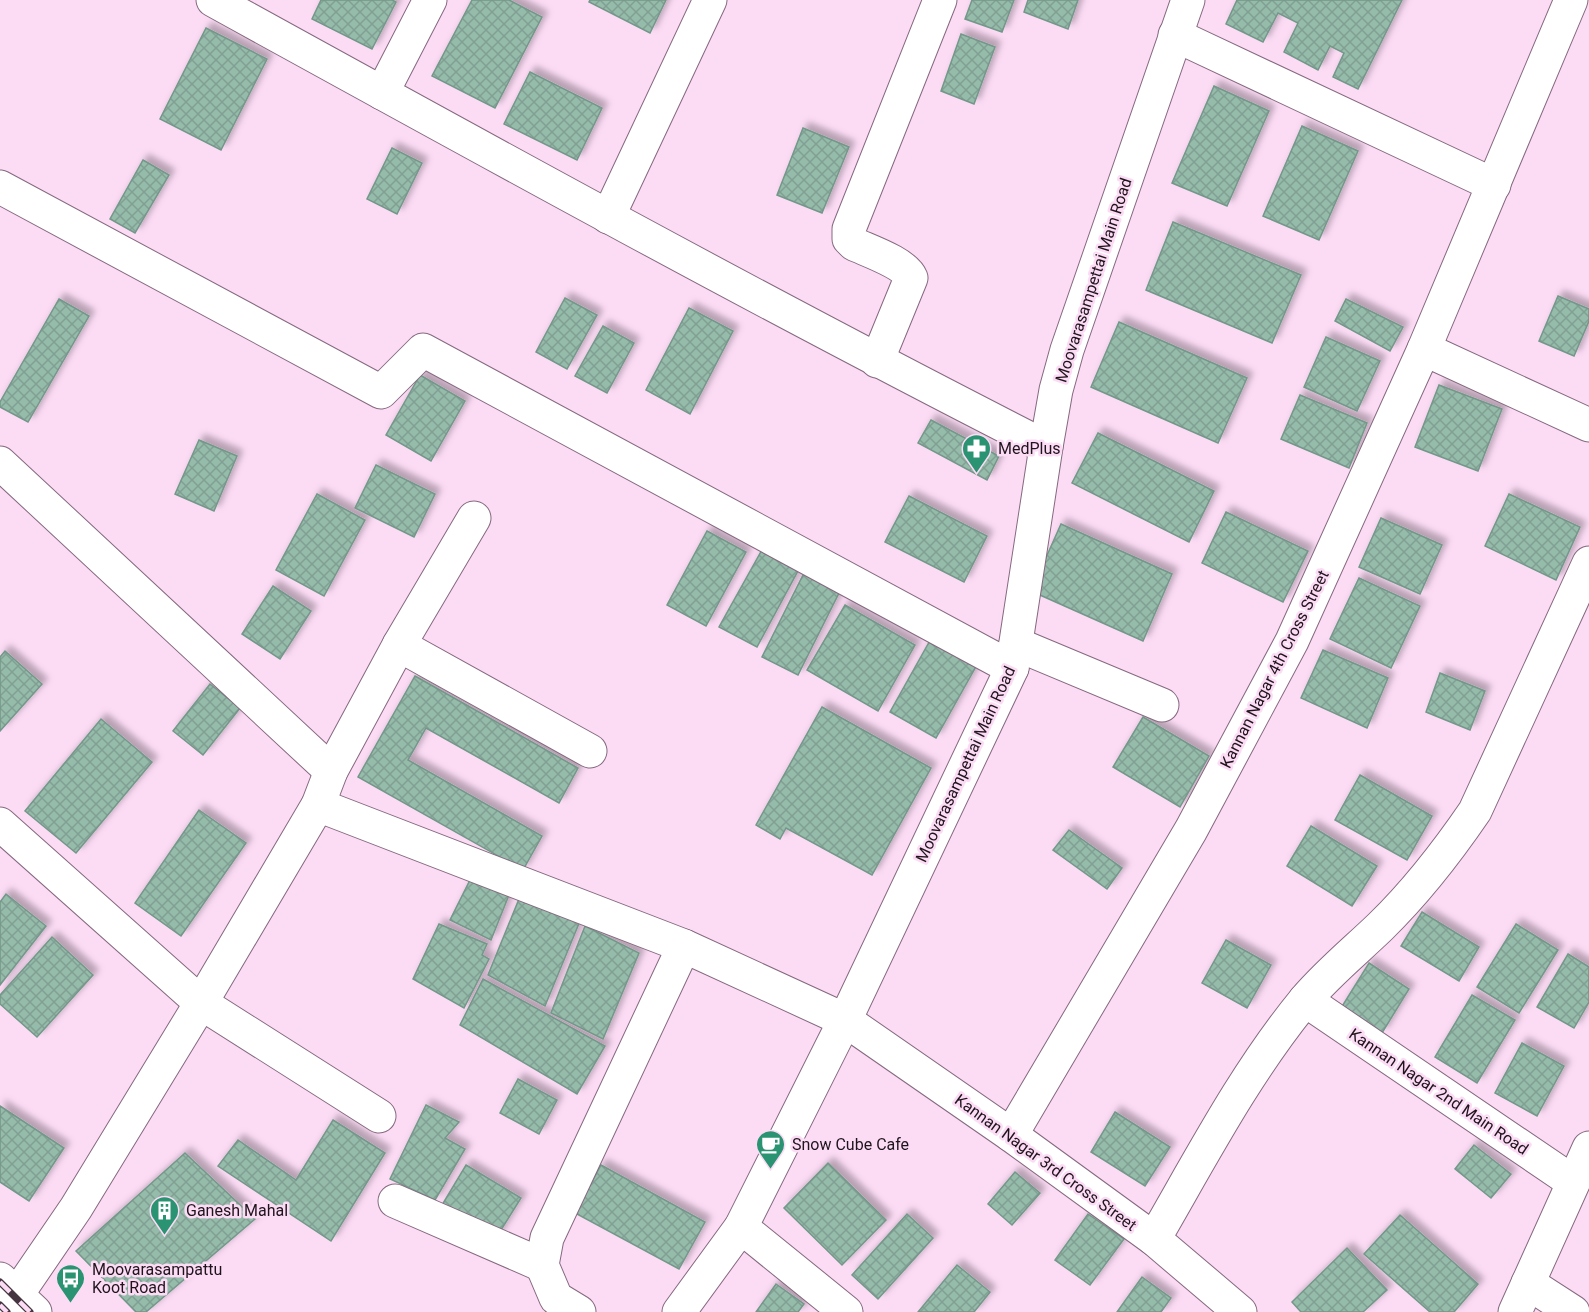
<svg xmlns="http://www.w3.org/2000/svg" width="1589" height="1312" font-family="Roboto,sans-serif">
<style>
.building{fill:url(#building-cross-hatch);stroke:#739788;stroke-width:1.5;filter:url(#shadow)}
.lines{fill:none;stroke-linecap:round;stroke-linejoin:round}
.minor-casing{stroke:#85697f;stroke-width:35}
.major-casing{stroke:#85697f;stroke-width:35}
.minor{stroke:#fff;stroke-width:33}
.major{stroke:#fff;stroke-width:33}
.rail-casing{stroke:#443540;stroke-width:7}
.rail{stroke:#fcdcf5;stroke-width:4.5;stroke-dasharray:14;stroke-linecap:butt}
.labels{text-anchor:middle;stroke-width:5;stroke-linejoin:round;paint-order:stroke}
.street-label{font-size:16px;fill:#1f141c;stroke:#fcdcf5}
.poi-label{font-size:16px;fill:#1f141c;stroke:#fcdcf5;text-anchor:start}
</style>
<defs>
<pattern id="building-cross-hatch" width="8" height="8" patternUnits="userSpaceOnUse" patternTransform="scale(1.5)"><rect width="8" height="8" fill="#95bbab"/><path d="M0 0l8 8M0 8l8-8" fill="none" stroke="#80a093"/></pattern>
<filter id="shadow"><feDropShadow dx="5.5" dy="-5.5" stdDeviation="3" flood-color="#0004"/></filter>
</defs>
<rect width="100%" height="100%" fill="#fcdcf5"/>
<!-- building -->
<g class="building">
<polygon points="321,0 392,0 396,2 372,49 312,19"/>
<polygon points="472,0 509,0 542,17 495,108 432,76"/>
<polygon points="590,0 666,0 650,33 589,2"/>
<polygon points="972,0 1014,0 1002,32 965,19"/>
<polygon points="1028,0 1078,0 1068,29 1024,12"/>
<polygon points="1237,0 1402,0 1358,89 1333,77 1344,53 1330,46 1318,70 1284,52 1298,23 1278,13 1263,42 1226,24"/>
<polygon points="206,28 267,59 221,150 160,119"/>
<polygon points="961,34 995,47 974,104 941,91"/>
<polygon points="530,72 602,108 577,160 504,124"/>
<polygon points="1214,86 1269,111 1227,206 1172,183"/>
<polygon points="1302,126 1358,151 1319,240 1263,216"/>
<polygon points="803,128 849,147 822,213 777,195"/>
<polygon points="392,148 422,163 397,214 367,199"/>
<polygon points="143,160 169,175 135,233 110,219"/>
<polygon points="1173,222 1301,275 1272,343 1146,290"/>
<polygon points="1558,296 1589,309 1589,321 1574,356 1539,341"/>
<polygon points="565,298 597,315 567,369 536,352"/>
<polygon points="59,299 89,316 28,422 0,407 0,402"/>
<polygon points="1346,299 1403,327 1390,351 1335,321"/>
<polygon points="689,308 733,331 690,414 646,390"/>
<polygon points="1119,322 1247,378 1218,443 1091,387"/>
<polygon points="603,326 634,343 607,393 575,376"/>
<polygon points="1326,337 1380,361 1357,411 1304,387"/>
<polygon points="420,375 465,401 431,461 386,435"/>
<polygon points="1439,385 1502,409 1478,471 1415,447"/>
<polygon points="1300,395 1367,423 1349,468 1281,439"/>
<polygon points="931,420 999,456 987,480 918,443"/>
<polygon points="1098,433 1214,491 1189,542 1072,483"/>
<polygon points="199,440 237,456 214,511 175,494"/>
<polygon points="376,465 435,494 414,537 355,508"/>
<polygon points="317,494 365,520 324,596 276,570"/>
<polygon points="1509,494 1580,527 1556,580 1485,546"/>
<polygon points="909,496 987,536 964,582 885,542"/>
<polygon points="1226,512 1308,551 1283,602 1202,563"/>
<polygon points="1381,518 1442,545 1420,594 1359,567"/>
<polygon points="1061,524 1172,574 1143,641 1031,591"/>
<polygon points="707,531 746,552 706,626 667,605"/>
<polygon points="763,548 799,569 757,647 719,627"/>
<polygon points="804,573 840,591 798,675 762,657"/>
<polygon points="1359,578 1420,606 1391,668 1330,639"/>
<polygon points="273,586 311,611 280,659 242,634"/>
<polygon points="845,605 915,645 878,711 807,670"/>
<polygon points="937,628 983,654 936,738 890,712"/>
<polygon points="1323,650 1388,678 1367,728 1301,698"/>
<polygon points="5,651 42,684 0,731 0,657"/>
<polygon points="1440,673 1485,691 1470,730 1426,712"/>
<polygon points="415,676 578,768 559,803 426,728 408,760 542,836 523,870 358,777"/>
<polygon points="210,684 240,708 203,755 173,731"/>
<polygon points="822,707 931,768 872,875 786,828 780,839 756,825"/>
<polygon points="1143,717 1209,756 1180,807 1113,767"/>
<polygon points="101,719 152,762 76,853 25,811"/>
<polygon points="1360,775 1432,816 1407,860 1335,820"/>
<polygon points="199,810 246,843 181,936 135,903"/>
<polygon points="1311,826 1377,866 1352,906 1287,866"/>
<polygon points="1069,830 1122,868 1107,889 1053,850"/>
<polygon points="470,880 509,895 491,940 450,920"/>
<polygon points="6,894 46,926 0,985 0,902"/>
<polygon points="519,899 580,921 545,1006 488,975"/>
<polygon points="1422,912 1479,947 1459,981 1401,946"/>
<polygon points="439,924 487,944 482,955 489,959 464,1008 413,979"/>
<polygon points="1516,924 1558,950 1519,1013 1477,987"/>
<polygon points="585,926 639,953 603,1039 551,1013"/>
<polygon points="52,937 93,975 37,1037 0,1004 0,995"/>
<polygon points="1226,940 1271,965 1247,1008 1202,983"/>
<polygon points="1568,954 1589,967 1589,1002 1574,1028 1537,1007"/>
<polygon points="1369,963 1409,989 1382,1033 1341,1008"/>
<polygon points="483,979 605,1046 577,1094 460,1025"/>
<polygon points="1472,995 1515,1020 1477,1083 1435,1057"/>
<polygon points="1522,1043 1564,1066 1537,1116 1495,1093"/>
<polygon points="518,1079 557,1100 539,1134 500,1113"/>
<polygon points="426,1105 459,1122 445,1138 465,1149 435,1200 390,1179"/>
<polygon points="0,1106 64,1148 29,1201 0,1182"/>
<polygon points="1115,1112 1170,1147 1145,1186 1091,1152"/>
<polygon points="333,1120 385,1153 331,1241 218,1166 238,1140 296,1180"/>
<polygon points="1474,1145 1511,1174 1491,1198 1455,1169"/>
<polygon points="185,1153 255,1219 146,1312 136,1312 76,1251"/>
<polygon points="828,1163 886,1220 842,1265 784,1208"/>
<polygon points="466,1165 521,1198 496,1238 442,1205"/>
<polygon points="601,1165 705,1222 679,1269 575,1213"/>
<polygon points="1015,1172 1040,1193 1012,1225 988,1204"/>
<polygon points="907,1214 933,1238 878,1299 852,1275"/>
<polygon points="1088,1214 1124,1239 1090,1285 1055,1260"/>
<polygon points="1400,1215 1478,1284 1454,1312 1430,1312 1364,1254"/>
<polygon points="1347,1248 1387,1290 1363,1312 1301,1312 1292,1302"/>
<polygon points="957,1265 990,1292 974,1312 918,1312"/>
<polygon points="1142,1277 1171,1298 1161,1312 1117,1312"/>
<polygon points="776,1284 804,1304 798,1312 756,1312"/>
</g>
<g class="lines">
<defs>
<g id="minor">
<path d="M 213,0 C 489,152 765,304 1046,447"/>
<polyline points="1175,35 1494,185"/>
<polyline points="382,93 430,0"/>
<polyline points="0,187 381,392 423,350 1012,668"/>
<polyline points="608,217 710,0"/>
<polyline points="1424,349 1571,0"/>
<path d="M 877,361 L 911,278 C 905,263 869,251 854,244 L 849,239 L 849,229 L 940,0"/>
<polyline points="0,463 331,771"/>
<polyline points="1016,644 1162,705"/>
<polyline points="399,645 590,751"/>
<polyline points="318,805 684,946 845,1020 1011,1135 1154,1239 1240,1312"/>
<polyline points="0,824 201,1003 379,1116"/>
<polyline points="1305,1000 1573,1182"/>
<polyline points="1011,1135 1191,830 1292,641 1424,349 1589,425"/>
<polyline points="395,1201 542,1265"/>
<polyline points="741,1227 846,1312"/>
<path d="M 1154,1239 C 1201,1158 1245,1073 1305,1000 C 1328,973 1355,951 1380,927 C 1416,892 1447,852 1475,811 L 1589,563"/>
<polyline points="1528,1283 1573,1312"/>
<polyline points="5,1312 76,1208 201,1003 318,805 331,771 399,645 474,518"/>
<polyline points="579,1312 556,1298 542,1265 547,1238 684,946"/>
<polyline points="679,1312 741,1227 845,1020 1012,668 1046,447 1056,390 1067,350 1188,0"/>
<polyline points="1515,1312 1589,1148"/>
</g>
<polyline id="major" points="0,1279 35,1312"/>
</defs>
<!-- minor casing -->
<use href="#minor" class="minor-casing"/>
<!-- major casing -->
<use href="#major" class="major-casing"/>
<!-- minor -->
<use href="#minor" class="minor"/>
<!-- major -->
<use href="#major" class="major"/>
<defs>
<g id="rail">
<polyline points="0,1282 30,1312"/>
<polyline points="0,1305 7,1312"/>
</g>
</defs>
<!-- rail casing -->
<use href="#rail" class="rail-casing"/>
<!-- rail -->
<use href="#rail" class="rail"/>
</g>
<!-- icons -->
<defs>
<symbol id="pharmacy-pin" viewBox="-11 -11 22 30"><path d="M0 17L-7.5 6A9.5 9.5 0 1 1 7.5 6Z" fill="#2a9371" stroke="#fcdcf5"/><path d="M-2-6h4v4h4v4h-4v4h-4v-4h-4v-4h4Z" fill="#fff"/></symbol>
<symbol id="cafe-pin" viewBox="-11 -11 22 30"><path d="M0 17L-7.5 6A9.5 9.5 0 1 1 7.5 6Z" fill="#2a9371" stroke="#fcdcf5"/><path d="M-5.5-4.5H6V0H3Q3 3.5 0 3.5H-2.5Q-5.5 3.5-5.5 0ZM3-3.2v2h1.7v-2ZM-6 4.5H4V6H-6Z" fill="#fff"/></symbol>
<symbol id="building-pin" viewBox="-11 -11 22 30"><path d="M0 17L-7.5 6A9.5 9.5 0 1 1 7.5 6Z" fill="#2a9371" stroke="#fcdcf5"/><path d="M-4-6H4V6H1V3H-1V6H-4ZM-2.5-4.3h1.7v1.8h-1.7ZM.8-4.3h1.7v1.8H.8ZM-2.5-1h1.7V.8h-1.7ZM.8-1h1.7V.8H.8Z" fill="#fff"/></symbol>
<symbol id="bus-pin" viewBox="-11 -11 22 30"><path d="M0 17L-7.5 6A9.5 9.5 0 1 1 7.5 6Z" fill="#2a9371" stroke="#fcdcf5"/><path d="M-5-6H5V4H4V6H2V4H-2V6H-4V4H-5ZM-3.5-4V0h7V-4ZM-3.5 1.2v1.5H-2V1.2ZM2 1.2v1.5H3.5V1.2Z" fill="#fff"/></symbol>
</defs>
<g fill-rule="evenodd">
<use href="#pharmacy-pin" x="960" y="432" width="33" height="45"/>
<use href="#cafe-pin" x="754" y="1128" width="33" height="45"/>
<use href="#building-pin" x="148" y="1194" width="33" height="45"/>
<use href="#bus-pin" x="54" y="1262" width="33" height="45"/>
</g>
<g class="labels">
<!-- street labels -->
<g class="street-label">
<text transform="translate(1093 280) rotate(-72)" y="6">Moovarasampettai Main Road</text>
<text transform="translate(1274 669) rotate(-63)" y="6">Kannan Nagar 4th Cross Street</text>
<text transform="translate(965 764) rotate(-65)" y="6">Moovarasampettai Main Road</text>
<text transform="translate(1439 1091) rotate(34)" y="6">Kannan Nagar 2nd Main Road</text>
<text transform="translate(1046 1162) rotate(36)" y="6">Kannan Nagar 3rd Cross Street</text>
</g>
<!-- poi labels -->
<g class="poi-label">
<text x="998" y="454">MedPlus</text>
<text x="792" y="1150">Snow Cube Cafe</text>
<text x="186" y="1216">Ganesh Mahal</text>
<text x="92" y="1275">Moovarasampattu<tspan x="92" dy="18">Koot Road</tspan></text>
</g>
</g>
</svg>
